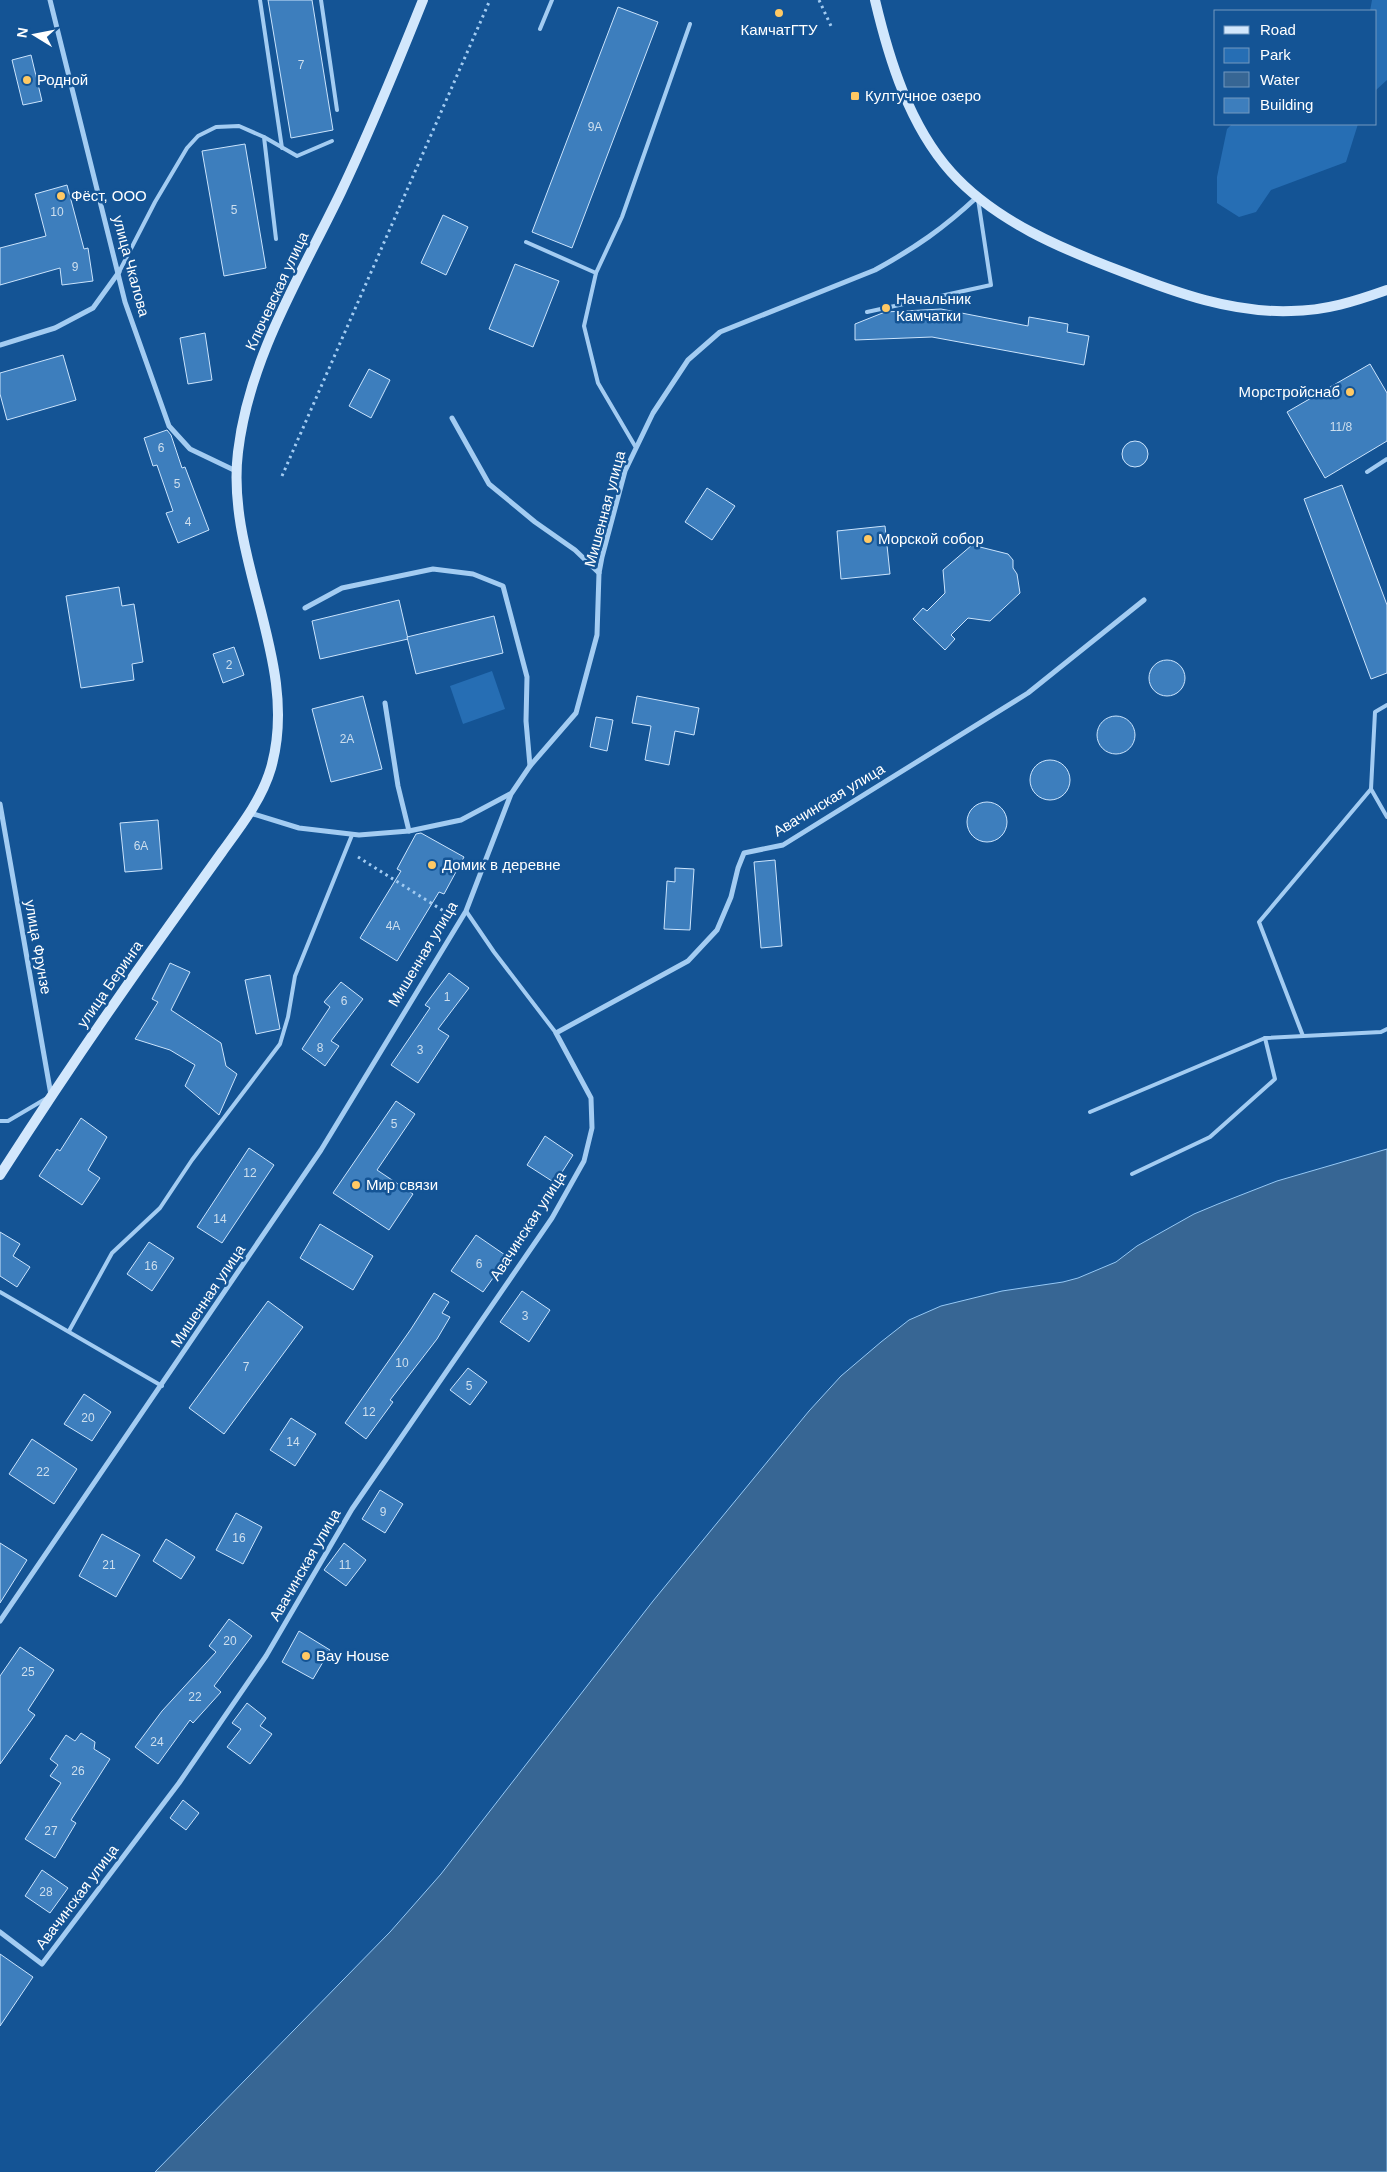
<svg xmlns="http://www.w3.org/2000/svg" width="1387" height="2172" font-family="Arial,sans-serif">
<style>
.green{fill:#266eb4}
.water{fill:#376694;stroke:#95c8f5}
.building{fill:#3d7ebd;stroke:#cbe4fd}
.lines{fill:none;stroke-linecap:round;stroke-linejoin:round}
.path{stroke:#a3ccf2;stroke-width:3;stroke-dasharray:2.5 4;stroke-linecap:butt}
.lane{stroke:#a3ccf2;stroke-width:4}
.street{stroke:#a3ccf2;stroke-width:5}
.secondary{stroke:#d2e7fc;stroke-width:10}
.poi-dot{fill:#ffc964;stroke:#145495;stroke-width:2}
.labels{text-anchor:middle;stroke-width:5;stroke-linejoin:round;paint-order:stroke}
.number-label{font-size:12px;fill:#cedfee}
.poi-label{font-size:15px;fill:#fff;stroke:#145495;text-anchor:start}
.street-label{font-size:15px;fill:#fff;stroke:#145495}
</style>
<rect width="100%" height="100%" fill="#145495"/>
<!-- green -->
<g class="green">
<polygon points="1372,0 1387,0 1387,80 1376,90 1376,11 1370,11"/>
<polygon points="1232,124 1358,124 1346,162 1271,190 1256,212 1239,217 1217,203 1217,177 1227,129"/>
<polygon points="492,671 505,709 463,724 450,686"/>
</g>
<!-- water -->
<polygon class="water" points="1387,1149 1387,2172 155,2172 390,1932 441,1874 653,1601 809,1411 841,1376 881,1342 909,1320 941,1306 1002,1291 1063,1282 1078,1278 1116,1262 1137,1246 1194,1214 1218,1204 1277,1181"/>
<!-- building -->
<g class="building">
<polygon points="268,0 312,0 333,130 291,138"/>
<polygon points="618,7 658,22 572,248 532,232"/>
<polygon points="31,55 42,101 23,105 12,60"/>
<polygon points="245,144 266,268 224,276 202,151"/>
<polygon points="67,185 84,249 88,248 93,281 62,285 60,268 0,285 0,248 46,236 35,194"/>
<polygon points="443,215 468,227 446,275 421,263"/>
<polygon points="515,264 559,281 533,347 489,329"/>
<polygon points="941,309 1028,326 1029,317 1068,324 1067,332 1089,336 1084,365 932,337 855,340 855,324 885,312"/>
<polygon points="205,333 212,380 188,384 180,338"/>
<polygon points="63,355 76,400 7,420 0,394 0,373"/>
<polygon points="1370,364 1387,393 1387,441 1325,478 1287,412"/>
<polygon points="369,369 390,380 371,418 349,406"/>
<polygon points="167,430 171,435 182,468 185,467 209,530 178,543 166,513 173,511 157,465 153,466 144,438"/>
<circle cx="1135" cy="454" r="13"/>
<polygon points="1342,485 1387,605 1387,673 1371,679 1304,499"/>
<polygon points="707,488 735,506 712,540 685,522"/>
<polygon points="885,526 890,574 841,579 837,531"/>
<polygon points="972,545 1008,554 1013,560 1013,568 1017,574 1020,593 990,621 968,618 951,635 955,639 945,650 913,619 923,608 927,611 945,593 943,570"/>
<polygon points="119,587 122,606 134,604 143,662 132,664 134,680 81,688 66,596"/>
<polygon points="399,600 408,639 320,659 312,621"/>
<polygon points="494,616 503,653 416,674 407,637"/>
<polygon points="234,647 244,675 223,683 213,654"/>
<circle cx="1167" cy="678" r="18"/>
<polygon points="363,696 382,769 331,782 312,709"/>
<polygon points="637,696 699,708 694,735 675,731 669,765 645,760 651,726 632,723"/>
<circle cx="1116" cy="735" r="19"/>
<polygon points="596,717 613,720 607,751 590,747"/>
<circle cx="1050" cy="780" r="20"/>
<circle cx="987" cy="822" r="20"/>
<polygon points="158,820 162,869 125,872 120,823"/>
<polygon points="421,833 464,857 444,894 439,892 397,961 360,938 401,871 397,869 416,834"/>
<polygon points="775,860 782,946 761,948 754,862"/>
<polygon points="675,868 694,869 690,930 664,929 667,881 675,882"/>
<polygon points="170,963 190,972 171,1010 221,1043 226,1066 237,1074 219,1115 185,1086 195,1065 170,1050 135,1039 158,1002 152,999"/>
<polygon points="449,973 469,988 438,1029 449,1036 418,1083 391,1065 430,1008 425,1005"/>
<polygon points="270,975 280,1029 256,1034 245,980"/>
<polygon points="341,982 363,999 331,1041 339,1046 325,1066 302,1049 330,1007 324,1002"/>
<polygon points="396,1101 415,1114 377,1170 413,1194 389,1230 333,1193"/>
<polygon points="81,1118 107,1137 88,1170 100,1178 82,1205 39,1176 57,1149 60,1151"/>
<polygon points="545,1136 573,1155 555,1183 527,1165"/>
<polygon points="249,1148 274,1165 222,1243 197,1227"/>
<polygon points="320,1224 373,1256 353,1290 300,1258"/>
<polygon points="0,1232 20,1244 13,1256 30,1267 17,1287 0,1276"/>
<polygon points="476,1235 508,1257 483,1292 451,1271"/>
<polygon points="149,1242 174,1258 152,1291 127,1274"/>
<polygon points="522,1291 550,1310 529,1342 500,1322"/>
<polygon points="434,1293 449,1302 442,1313 450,1317 437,1339 390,1400 393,1402 366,1439 345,1423 411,1329"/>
<polygon points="268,1301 303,1327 224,1434 189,1408"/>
<polygon points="468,1368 487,1382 470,1405 450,1390"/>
<polygon points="84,1394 111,1412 92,1441 64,1424"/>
<polygon points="291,1418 316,1434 295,1466 270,1450"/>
<polygon points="32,1439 77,1469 54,1504 9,1474"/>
<polygon points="380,1490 403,1504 385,1533 362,1519"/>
<polygon points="236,1513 262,1527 243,1564 216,1550"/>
<polygon points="102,1534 140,1555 116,1597 79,1576"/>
<polygon points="166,1539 195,1557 181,1579 153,1561"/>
<polygon points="0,1543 27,1560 0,1603"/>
<polygon points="344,1543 366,1560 346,1586 324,1570"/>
<polygon points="229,1619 252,1636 214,1686 221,1692 193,1723 190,1720 158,1764 135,1747 162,1711 216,1652 209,1646"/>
<polygon points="299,1631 330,1650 313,1679 282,1662"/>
<polygon points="20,1647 54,1670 28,1710 35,1715 0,1764 0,1676"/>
<polygon points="247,1703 266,1718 260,1726 272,1734 250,1764 227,1747 241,1729 232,1723"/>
<polygon points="81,1733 95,1742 94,1749 110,1759 71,1820 76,1823 55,1858 25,1839 61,1783 50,1776 58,1765 50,1759 66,1735 75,1741"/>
<polygon points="183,1800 199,1813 186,1830 170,1818"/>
<polygon points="42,1870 68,1888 50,1913 25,1896"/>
<polygon points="0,1954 33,1977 0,2026"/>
</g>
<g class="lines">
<!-- path -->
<g class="path">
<polyline points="819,0 831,26"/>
<polyline points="282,476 490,0"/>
<polyline points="358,857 450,915"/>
</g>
<!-- lane -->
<g class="lane">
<polyline points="260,0 282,148"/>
<polyline points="321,0 337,110"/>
<polyline points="540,29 552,0"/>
<polyline points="264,137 297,156 332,141"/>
<polyline points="526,242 596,273 584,326 598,383 635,446"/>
<polyline points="119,272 155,202 187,148 198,136 216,127 239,126 264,137 276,239"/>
<polyline points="596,273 622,217 690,24"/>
<polyline points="867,312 991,285 978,199"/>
<polyline points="1367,472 1387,459"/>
<polyline points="1387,705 1375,712 1371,789 1387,817"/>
<polyline points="466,911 494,952 556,1033"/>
<polyline points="1303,1036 1259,922 1371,789"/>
<polyline points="1090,1112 1265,1038 1381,1032 1387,1029"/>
<polyline points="0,1121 8,1121 47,1098"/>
<polyline points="1132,1174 1210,1137 1275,1079 1265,1038"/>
<polyline points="0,1292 162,1386"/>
<polyline points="69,1331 112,1253 160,1208 192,1160 280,1044 288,1017 295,976 352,835"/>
</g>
<!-- street -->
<g class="street">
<polyline points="50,0 125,302 169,426 190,449 236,471"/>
<polyline points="0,345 55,328 93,308 119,272"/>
<polyline points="452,418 489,484 535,522 575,550 599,573"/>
<polyline points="305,608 342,588 433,569 473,574 503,586 527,677 526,721 530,766"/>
<polyline points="385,703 398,786 409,831"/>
<polyline points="0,804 51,1095"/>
<polyline points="250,813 299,828 359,835 409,831 461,820 510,794"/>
<path d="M 0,1621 L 321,1150 L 466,911 L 511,794 L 530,766 L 576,713 L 597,635 L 599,573 L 602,557 L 625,471 L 653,413 L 688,360 L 720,332 L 875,270 C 915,248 944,228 977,197"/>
<polyline points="0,1932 42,1964 179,1783 266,1656 352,1509 552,1218 584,1161 592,1128 591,1098 556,1033 688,961 717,930 731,897 738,868 744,853 783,845 1028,693 1144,600"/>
</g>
<!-- secondary -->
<g class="secondary">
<path d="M 875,0 C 889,59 909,125 951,172 C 995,221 1062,249 1123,272 C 1177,293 1232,313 1291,311 C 1325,311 1356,301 1387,290"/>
<path d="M 0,1175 C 54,1091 110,1008 169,926 C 186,902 204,877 222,852 C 241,826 262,799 271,768 C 301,663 225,559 238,452 C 249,358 300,277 341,192 C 371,129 397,65 423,0"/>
</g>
</g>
<!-- markers -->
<g class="poi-dot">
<circle cx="779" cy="13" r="5"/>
<circle cx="27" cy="80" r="5"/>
<rect x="850" y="91" width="10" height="10" rx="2.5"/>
<circle cx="61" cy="196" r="5"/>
<circle cx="886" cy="308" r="5"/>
<circle cx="1350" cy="392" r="5"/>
<circle cx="868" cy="539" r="5"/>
<circle cx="432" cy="865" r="5"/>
<circle cx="356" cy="1185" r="5"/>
<circle cx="306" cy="1656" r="5"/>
</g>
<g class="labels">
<!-- number labels -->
<g class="number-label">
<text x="301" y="69">7</text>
<text x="595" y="131">9А</text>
<text x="234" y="214">5</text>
<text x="57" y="216">10</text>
<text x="75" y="271">9</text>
<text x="1341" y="431">11/8</text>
<text x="161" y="452">6</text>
<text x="177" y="488">5</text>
<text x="188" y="526">4</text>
<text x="229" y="669">2</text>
<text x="347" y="743">2А</text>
<text x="141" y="850">6А</text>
<text x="393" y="930">4А</text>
<text x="447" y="1001">1</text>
<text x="344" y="1005">6</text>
<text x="320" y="1052">8</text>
<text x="420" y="1054">3</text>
<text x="394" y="1128">5</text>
<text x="250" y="1177">12</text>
<text x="220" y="1223">14</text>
<text x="479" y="1268">6</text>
<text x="151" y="1270">16</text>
<text x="525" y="1320">3</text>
<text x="402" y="1367">10</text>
<text x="246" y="1371">7</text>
<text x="469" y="1390">5</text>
<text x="369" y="1416">12</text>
<text x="88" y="1422">20</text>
<text x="293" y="1446">14</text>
<text x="43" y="1476">22</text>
<text x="383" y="1516">9</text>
<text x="239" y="1542">16</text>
<text x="109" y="1569">21</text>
<text x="345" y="1569">11</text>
<text x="230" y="1645">20</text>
<text x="28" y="1676">25</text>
<text x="195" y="1701">22</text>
<text x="157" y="1746">24</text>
<text x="78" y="1775">26</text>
<text x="51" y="1835">27</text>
<text x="46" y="1896">28</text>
</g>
<!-- poi labels -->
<g class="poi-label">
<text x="779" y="35" text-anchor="middle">КамчатГТУ</text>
<text x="37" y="85">Родной</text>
<text x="865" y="101">Култучное озеро</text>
<text x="71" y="201">Фёст, ООО</text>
<text x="896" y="304">Начальник<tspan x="896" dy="17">Камчатки</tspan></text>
<text x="1340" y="397" text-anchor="end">Морстройснаб</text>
<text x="878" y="544">Морской собор</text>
<text x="442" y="870">Домик в деревне</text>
<text x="366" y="1190">Мир связи</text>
<text x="316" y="1661">Bay House</text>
</g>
<!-- street labels -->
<g class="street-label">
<text transform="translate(131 266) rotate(75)" y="5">улица Чкалова</text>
<text transform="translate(277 291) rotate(-65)" y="5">Ключевская улица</text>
<text transform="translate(605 509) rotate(-75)" y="5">Мишенная улица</text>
<text transform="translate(829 800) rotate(-31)" y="5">Авачинская улица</text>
<text transform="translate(38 947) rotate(80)" y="5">улица Фрунзе</text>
<text transform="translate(423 954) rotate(-59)" y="5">Мишенная улица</text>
<text transform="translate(110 984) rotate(-55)" y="5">улица Беринга</text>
<text transform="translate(528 1226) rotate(-57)" y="5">Авачинская улица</text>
<text transform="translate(208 1296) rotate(-56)" y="5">Мишенная улица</text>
<text transform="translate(305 1565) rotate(-60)" y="5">Авачинская улица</text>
<text transform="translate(77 1897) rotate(-53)" y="5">Авачинская улица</text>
</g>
</g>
<!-- legend -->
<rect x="1214" y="10" width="162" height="115" fill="#145495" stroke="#7298bf"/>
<rect x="1224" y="26" width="25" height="8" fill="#d2e7fc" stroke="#7298bf"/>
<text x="1260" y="35" font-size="15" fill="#ffffff">Road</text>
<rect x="1224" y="48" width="25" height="15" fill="#266eb4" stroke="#7298bf"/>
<text x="1260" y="60" font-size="15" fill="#ffffff">Park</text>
<rect x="1224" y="72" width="25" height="15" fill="#376694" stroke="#7298bf"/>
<text x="1260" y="85" font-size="15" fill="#ffffff">Water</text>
<rect x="1224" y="98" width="25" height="15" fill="#3d7ebd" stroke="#7298bf"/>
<text x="1260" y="110" font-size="15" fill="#ffffff">Building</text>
<!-- north arrow -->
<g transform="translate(35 35) rotate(280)" stroke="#145495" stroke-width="4" paint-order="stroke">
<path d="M0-4L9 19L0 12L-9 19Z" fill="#ffffff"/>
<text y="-8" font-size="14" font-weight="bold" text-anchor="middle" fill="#ffffff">N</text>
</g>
</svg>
